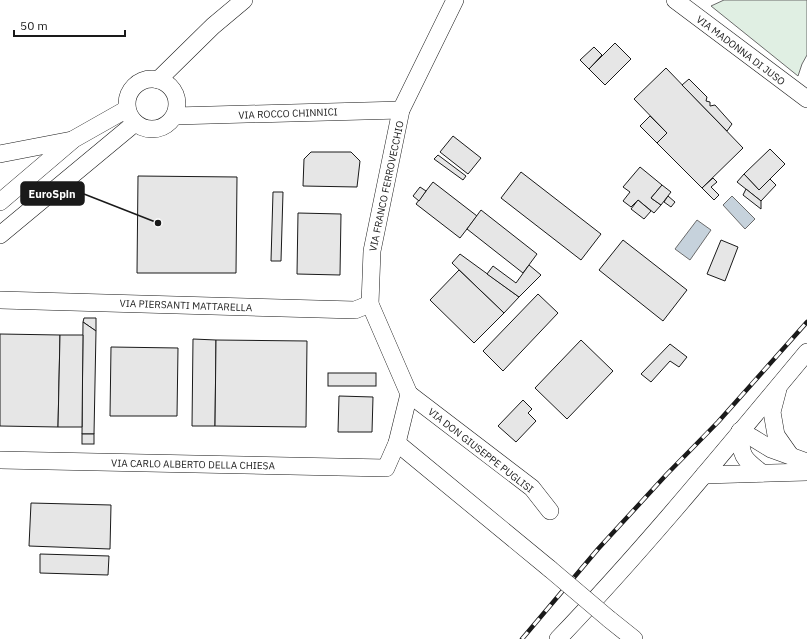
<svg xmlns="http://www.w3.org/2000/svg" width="807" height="639" font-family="'IBM Plex Sans',sans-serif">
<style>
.green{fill:#e0efe3;stroke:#6a6a6a}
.water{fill:#c6d2dc;stroke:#6a6a6a}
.building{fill:#e6e6e6;stroke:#1a1a1a}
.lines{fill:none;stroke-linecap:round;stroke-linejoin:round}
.minor-casing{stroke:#1a1a1a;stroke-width:18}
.minor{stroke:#fff;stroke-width:17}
.rail-casing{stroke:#1a1a1a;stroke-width:4.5}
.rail{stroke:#fff;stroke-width:3;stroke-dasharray:9;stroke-linecap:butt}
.minor-bridge-casing{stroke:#1a1a1a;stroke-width:18;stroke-linecap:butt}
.minor-bridge{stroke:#fff;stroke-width:17}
.labels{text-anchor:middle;stroke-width:3;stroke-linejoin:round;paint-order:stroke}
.street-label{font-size:10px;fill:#1a1a1a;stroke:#fff}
.leader{fill:none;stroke:#1a1a1a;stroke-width:1.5}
.callout-dot{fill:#1a1a1a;stroke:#fff;stroke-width:1.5}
.callout{fill:#1a1a1a;stroke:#1a1a1a;stroke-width:1.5}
.callout-label{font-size:11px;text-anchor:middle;font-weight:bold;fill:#fff}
</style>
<rect width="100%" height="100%" fill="#fff"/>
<!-- green -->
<polygon class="green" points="724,0 807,0 807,55 802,64 798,76 711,6"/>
<!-- water -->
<g class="water">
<polygon points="732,196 755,219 745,229 723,205"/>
<polygon points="697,220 711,230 690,260 675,249"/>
</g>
<!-- building -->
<g class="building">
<polygon points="615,43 631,59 605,85 589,69"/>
<polygon points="594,47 602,55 589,69 580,60"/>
<polygon points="666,68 743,148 702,188 657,143 667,133 634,99"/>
<polygon points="689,79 707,97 706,101 710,102 710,106 715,105 732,124 727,131 682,85"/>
<polygon points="650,116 667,133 657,143 640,126"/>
<polygon points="453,136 481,158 468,174 440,152"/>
<polygon points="770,149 785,164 759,190 744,174"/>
<polygon points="311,152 351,152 360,161 357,187 303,186 304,159"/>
<polygon points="438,155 466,176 463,180 434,159"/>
<polygon points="640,167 662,185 651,198 661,205 654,213 638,200 631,207 623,201 630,192 623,187"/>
<polygon points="521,172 601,234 581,260 501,198"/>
<polygon points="744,174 759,190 770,179 776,185 761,201 737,182"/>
<polygon points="138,176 237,177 236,273 137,273"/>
<polygon points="713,178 717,182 711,187 719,195 714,200 702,188"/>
<polygon points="433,182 477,216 460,238 416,204"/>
<polygon points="662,185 671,192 661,205 651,198"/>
<polygon points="420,187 426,191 419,201 413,196"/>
<polygon points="746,189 761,201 761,209 743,195"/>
<polygon points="273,192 283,192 281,261 271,261"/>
<polygon points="668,196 675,202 671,207 664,202"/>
<polygon points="638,200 651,211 644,219 631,209"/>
<polygon points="481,210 537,254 523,273 467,229"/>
<polygon points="298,213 341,214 340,275 297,274"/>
<polygon points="623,240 687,290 663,321 599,270"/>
<polygon points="721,240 738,247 725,281 707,274"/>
<polygon points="460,254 519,297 504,313 452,263"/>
<polygon points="529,265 541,275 519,297 487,274 493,266 516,283"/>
<polygon points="459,270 504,313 474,343 430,300"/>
<polygon points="538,294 558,313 503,371 483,351"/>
<polygon points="84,318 96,318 96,331 83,322"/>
<polygon points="83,322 96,331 94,434 82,434"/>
<polygon points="0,334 60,335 58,427 0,426"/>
<polygon points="60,335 83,335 82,427 58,427"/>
<polygon points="193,339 216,340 215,426 192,426"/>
<polygon points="216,340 307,341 306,427 215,426"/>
<polygon points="581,340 613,371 567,419 535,388"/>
<polygon points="670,344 687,357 679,367 670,361 651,382 641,374"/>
<polygon points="111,347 178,348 177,416 110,416"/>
<rect x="328" y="373" width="48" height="13"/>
<polygon points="339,396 373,397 372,432 338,432"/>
<polygon points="523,400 532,409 528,413 536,421 516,442 498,426"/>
<rect x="82" y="434" width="12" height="10"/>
<polygon points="31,503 111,505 110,549 29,546"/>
<polygon points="40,554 109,556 108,575 40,573"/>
</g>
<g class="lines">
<defs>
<g id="minor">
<polyline points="675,0 807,99"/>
<circle cx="152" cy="104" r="25"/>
<polyline points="158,80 213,26 244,0"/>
<polyline points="175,116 401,110"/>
<polyline points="0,154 72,140"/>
<polyline points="0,202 74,139 127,109"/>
<polyline points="0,235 135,123"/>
<polyline points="0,300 355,310 370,304"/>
<polyline points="778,389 772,412 776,435 790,455"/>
<polyline points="409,394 532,488 550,511"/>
<polyline points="740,431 753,438 771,449 807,462"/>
<path d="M 740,431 C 741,456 742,458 762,473"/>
<polyline points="397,443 550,569"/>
<polyline points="0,460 386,468 397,443 409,394 370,304 372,251 401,110 455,0"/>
<polyline points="704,475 807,472"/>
<polyline points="609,619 634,639"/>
<path d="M 558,639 C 646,547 726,449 807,352"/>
</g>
</defs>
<!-- minor casing -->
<use href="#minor" class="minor-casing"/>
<!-- minor -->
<use href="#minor" class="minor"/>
<defs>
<polyline id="rail" points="522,639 598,549 667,474 718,422 807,322"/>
</defs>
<!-- rail casing -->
<use href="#rail" class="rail-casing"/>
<!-- rail -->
<use href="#rail" class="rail"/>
<defs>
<polyline id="minor-bridge" points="550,569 609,619"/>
</defs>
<!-- minor-bridge casing -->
<use href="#minor-bridge" class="minor-bridge-casing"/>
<!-- minor-bridge -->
<use href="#minor-bridge" class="minor-bridge"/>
</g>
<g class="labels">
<!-- street labels -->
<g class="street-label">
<text transform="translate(741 50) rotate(37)" y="4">VIA MADONNA DI JUSO</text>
<text transform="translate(288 113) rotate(-2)" y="4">VIA ROCCO CHINNICI</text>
<text transform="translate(386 186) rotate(-78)" y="4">VIA FRANCO FERROVECCHIO</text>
<text transform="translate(186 305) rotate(2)" y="4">VIA PIERSANTI MATTARELLA</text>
<text transform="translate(481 450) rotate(38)" y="4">VIA DON GIUSEPPE PUGLISI</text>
<text transform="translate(193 464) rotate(1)" y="4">VIA CARLO ALBERTO DELLA CHIESA</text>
</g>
</g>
<!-- callouts -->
<path class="leader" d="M158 223L84 194"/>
<circle class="callout-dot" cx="158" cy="223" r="4"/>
<rect class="callout" x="21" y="182" width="63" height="23" rx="4"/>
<g class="callout-label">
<text x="52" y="198">EuroSpin</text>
</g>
<!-- scale -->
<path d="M14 30v6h111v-6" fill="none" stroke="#1a1a1a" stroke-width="2"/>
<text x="20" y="30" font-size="12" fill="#1a1a1a" stroke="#ffffff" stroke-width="3" paint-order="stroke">50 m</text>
</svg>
